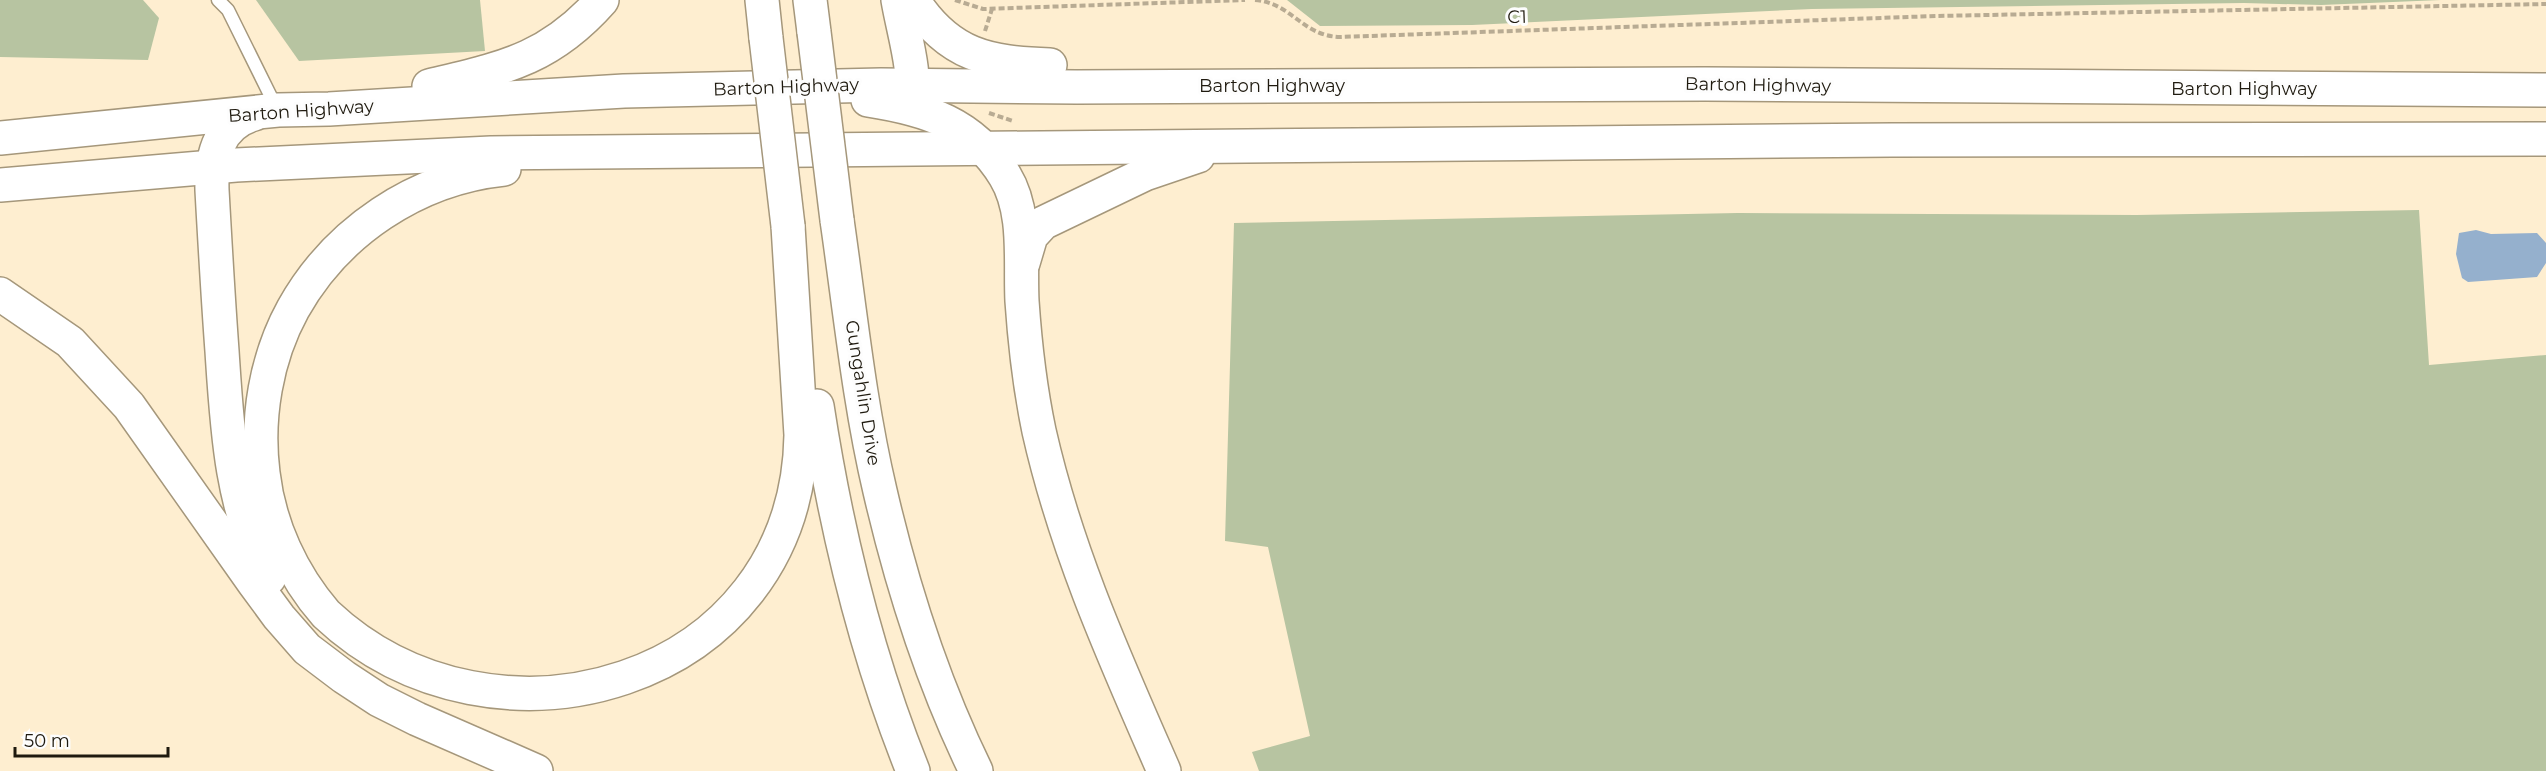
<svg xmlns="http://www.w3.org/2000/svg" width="2546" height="771" font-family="Montserrat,sans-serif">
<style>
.green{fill:#b7c4a1}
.water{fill:#95b0cd}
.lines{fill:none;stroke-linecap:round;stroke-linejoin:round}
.lane-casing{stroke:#a5977b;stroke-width:15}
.highway-casing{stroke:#a5977b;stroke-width:36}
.path{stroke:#b8ab93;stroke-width:4;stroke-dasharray:6 3;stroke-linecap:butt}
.lane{stroke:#fff;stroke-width:12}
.highway{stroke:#fff;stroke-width:33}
.highway-bridge-casing{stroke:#a5977b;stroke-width:36;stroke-linecap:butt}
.highway-bridge{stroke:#fff;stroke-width:33}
.labels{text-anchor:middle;stroke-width:6;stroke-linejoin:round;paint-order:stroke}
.street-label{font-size:18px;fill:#1f1a0f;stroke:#fdfdfd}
</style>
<rect width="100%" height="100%" fill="#feeed0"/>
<!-- green -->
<g class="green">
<polygon points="0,0 143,0 159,18 148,60 0,57"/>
<polygon points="256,0 480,0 485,51 299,61"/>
<polygon points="1287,0 2441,0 2321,5 2244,3 1812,9 1472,25 1320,26"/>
<polygon points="2419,210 2429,365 2546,355 2546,771 1259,771 1252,752 1310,736 1268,547 1225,541 1234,223 1738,213 2137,215"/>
</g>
<!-- water -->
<polygon class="water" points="2476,230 2491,234 2537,233 2546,243 2546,263 2537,277 2468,282 2462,278 2456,254 2459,233"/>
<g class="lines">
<defs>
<polyline id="lane" points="218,0 228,10 277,109"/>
<g id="highway">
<polyline points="762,0 766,38"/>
<polyline points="810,0 814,32"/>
<path d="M 898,0 C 904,35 917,72 911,108"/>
<path d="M 913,0 C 949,56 989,63 1050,65"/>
<path d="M 429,86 C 503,68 549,60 602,0"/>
<path d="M 868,100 C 926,109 973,123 1005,176 C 1027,212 1020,261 1022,301 C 1025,345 1030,388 1039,431 C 1066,551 1115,659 1164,771"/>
<path d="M 254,114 C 218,124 211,157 212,190 C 215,244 218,297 222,351 C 227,428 231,509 269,578"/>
<polyline points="0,138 278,110 329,109 624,91 881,85 1077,87 1705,84 2546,90"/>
<path d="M 504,169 C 416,178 336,232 293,309 C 266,358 256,418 263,473 C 269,525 292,575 326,614 C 493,771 797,686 801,435 L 788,226"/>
<polyline points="0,185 236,165 491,153 1892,140 2546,139"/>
<path d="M 837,220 C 850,310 859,402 880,491 C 902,586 933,683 976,771"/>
<polyline points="1023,263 1031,236 1043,223 1145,174 1198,156"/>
<polyline points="0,294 70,342 129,406 254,583 279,617 307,649 344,677 379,700 417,719 536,771"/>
<path d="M 817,406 C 836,530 866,654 913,771"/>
</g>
</defs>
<!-- lane casing -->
<use href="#lane" class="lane-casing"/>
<!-- highway casing -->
<use href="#highway" class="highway-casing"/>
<!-- path -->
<g class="path">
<polyline points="955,0 983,9 1245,0"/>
<path d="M 1255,0 C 1292,3 1302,36 1340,37 L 1936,16 L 2546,4"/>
<polyline points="985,31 992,9"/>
<polyline points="989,113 1013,121"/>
</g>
<!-- lane -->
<use href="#lane" class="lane"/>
<!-- highway -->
<use href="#highway" class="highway"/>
<defs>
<g id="highway-bridge">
<polyline points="814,32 837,220"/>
<polyline points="766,38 788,226"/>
</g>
</defs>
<!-- highway-bridge casing -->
<use href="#highway-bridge" class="highway-bridge-casing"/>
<!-- highway-bridge -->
<use href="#highway-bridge" class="highway-bridge"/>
</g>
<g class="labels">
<!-- street labels -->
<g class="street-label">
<text transform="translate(1517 17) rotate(-2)" y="6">C1</text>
<text transform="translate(1758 85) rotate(1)" y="6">Barton Highway</text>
<text x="1272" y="92">Barton Highway</text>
<text transform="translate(786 87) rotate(-2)" y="6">Barton Highway</text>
<text x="2244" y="95">Barton Highway</text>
<text transform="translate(301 111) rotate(-4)" y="6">Barton Highway</text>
<text transform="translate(863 393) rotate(81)" y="6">Gungahlin Drive</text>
</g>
</g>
<!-- scale -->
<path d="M15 747v9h153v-9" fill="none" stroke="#1f1a0f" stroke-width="3"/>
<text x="24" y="747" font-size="18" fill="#1f1a0f" stroke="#fdfdfd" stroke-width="4.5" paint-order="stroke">50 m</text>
</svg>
